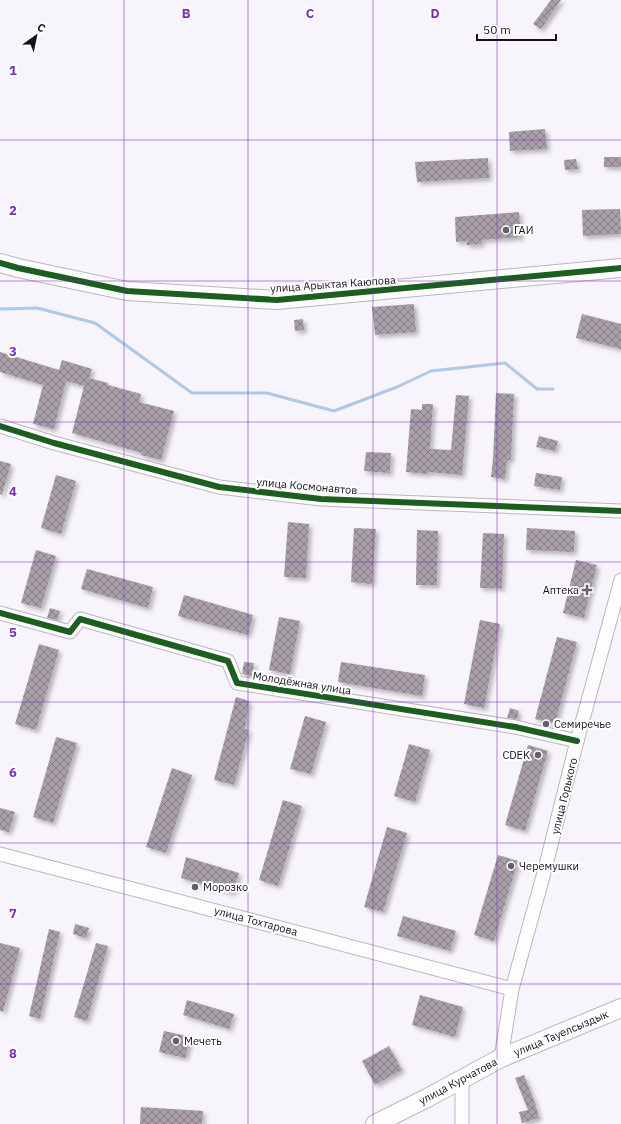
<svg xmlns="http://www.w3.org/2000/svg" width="621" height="1124" font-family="'IBM Plex Sans',sans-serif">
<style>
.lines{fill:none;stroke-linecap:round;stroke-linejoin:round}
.stream{stroke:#afc8e7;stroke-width:3}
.building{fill:url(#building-cross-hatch);filter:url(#shadow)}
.street-casing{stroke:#b9b6be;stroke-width:15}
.secondary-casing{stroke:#b9b6be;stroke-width:20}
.street{stroke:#fefdfe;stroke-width:13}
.secondary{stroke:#fefdfe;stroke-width:18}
.cycleway-casing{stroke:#fff;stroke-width:8}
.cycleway{stroke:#1b5e20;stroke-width:6}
.grid{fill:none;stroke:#7b2cbf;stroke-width:1;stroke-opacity:0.55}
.poi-dot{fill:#646069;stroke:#fff;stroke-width:1.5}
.labels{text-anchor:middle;stroke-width:4;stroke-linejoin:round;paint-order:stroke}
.poi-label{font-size:11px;fill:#15101b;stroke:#fff;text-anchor:start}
.street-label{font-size:11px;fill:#15101b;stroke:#fff}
.grid-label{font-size:13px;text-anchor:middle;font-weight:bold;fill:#7b2cbf;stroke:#fff;stroke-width:4;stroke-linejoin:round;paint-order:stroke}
</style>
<defs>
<pattern id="building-cross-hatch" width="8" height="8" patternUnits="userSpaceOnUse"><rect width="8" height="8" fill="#a89fa8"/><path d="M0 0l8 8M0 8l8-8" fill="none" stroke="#888088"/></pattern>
<filter id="shadow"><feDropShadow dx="3" dy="3" stdDeviation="2" flood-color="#0004"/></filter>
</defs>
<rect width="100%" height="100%" fill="#f7f4fb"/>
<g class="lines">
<!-- stream -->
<polyline class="stream" points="0,309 37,308 95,323 192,393 267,393 334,411 397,387 431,371 505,363 537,389 553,389"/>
</g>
<!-- building -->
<g class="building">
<polygon points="551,0 561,0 541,29 533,24"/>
<polygon points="545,129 547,149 510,151 509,132"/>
<rect x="604" y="157" width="17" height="10"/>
<polygon points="488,158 489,178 417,182 415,162"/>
<polygon points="576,159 578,169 565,170 564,160"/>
<polygon points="620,209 621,234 583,236 582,210"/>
<polygon points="519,212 521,237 481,240 482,244 467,245 467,241 456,242 455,217"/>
<polygon points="414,304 416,332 375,335 372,307"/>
<polygon points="582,314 621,324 621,349 576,338"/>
<polygon points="303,319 304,330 295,331 294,320"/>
<polygon points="0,352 59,370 62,360 92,369 89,378 108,383 108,385 141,394 139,402 174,411 161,460 141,455 142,453 72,433 84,386 66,381 54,429 33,424 43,385 0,372"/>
<polygon points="496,393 514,394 511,460 507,460 505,479 491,477 493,459"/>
<polygon points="456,395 469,396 462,475 428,472 428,474 406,472 411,409 422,410 422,404 433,404 430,449 451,450"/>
<polygon points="539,436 558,441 555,451 536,447"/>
<polygon points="366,452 391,453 390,473 364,471"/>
<polygon points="0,461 11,464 2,495 0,494"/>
<polygon points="536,473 562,477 560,490 534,486"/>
<polygon points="56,475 76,481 61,534 41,528"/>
<polygon points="288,522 309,524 306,578 284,577"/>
<polygon points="354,528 376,529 372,584 351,582"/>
<polygon points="527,528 575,531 574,552 526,550"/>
<polygon points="417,530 438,531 437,585 416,585"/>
<polygon points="483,533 504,534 502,588 480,588"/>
<polygon points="36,550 56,556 41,608 21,603"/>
<polygon points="576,560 597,565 584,618 563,613"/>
<polygon points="87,569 153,587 148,608 81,589"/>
<polygon points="184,595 253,615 248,635 178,616"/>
<polygon points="50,608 60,611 57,620 47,618"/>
<polygon points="279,617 300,621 290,674 269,670"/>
<polygon points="480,620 500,624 484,708 464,704"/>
<polygon points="557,637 577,642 555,724 535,719"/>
<polygon points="39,644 59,650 36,730 15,724"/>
<polygon points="244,662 254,663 252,676 242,674"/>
<polygon points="341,662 425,675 422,696 338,682"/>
<polygon points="236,697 249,701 245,729 249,730 234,785 214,780"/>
<polygon points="510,708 519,711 517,719 507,718"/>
<polygon points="305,716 326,722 311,774 290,769"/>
<polygon points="56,737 77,743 53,823 33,817"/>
<polygon points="409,744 430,750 415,802 394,796"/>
<polygon points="528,745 548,751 525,831 505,825"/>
<polygon points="172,768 192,775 166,853 146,847"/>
<polygon points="283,800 302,806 278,886 259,880"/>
<polygon points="0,808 15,812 9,832 0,830"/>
<polygon points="387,827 407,833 383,912 364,907"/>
<polygon points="498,855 518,861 494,941 474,935"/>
<polygon points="186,857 239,873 233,893 181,878"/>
<polygon points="403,916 456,931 450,951 397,936"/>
<polygon points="75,924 89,928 86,938 73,934"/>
<polygon points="49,929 60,932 40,1019 29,1016"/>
<polygon points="0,943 20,948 3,1012 0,1011"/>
<polygon points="96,943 108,946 87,1021 74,1017"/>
<polygon points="420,995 463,1007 455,1037 412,1025"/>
<polygon points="187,1000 234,1014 229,1029 183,1015"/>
<polygon points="164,1031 191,1037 185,1058 159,1052"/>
<polygon points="389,1046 402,1070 375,1085 362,1061"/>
<polygon points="524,1075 535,1103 539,1118 522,1123 519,1112 528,1110 515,1078"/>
<polygon points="141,1107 203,1111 202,1124 140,1124"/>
</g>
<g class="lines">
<defs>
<g id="street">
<polyline points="0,426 54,443 219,487 321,499 621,511"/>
<polyline points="0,613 70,632 80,619 228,661 237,683 515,727 577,741"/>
<polyline points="0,854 512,989"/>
<polyline points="501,1058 512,989 545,869 577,741 621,580"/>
<polyline points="462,1080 462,1124"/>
</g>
<g id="secondary">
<polyline points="0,263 18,268 127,291 277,300 621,268"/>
<polyline points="375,1124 427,1098 501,1058 621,1008"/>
</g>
</defs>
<!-- street casing -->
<use href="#street" class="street-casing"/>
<!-- secondary casing -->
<use href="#secondary" class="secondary-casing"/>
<!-- street -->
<use href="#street" class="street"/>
<!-- secondary -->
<use href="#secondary" class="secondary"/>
<defs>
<g id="cycleway">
<polyline points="0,263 18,268 127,291 277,300 621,268"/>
<polyline points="0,426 54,443 219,487 321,499 621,511"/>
<polyline points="0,613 70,632 80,619 228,661 237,683 515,727 577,741"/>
</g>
</defs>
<!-- cycleway casing -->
<use href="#cycleway" class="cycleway-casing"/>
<!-- cycleway -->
<use href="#cycleway" class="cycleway"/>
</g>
<!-- grid -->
<path class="grid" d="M 124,0 L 124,1124M 248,0 L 248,1124M 373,0 L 373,1124M 497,0 L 497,1124M 0,140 L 621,140M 0,281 L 621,281M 0,422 L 621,422M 0,562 L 621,562M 0,702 L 621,702M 0,843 L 621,843M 0,984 L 621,984"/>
<!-- markers -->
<g class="poi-dot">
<circle cx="506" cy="230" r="4"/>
<path d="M585 584h4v4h4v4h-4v4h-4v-4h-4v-4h4z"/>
<circle cx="546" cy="724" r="4"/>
<circle cx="538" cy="755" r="4"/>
<circle cx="511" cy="866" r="4"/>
<circle cx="195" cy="887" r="4"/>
<circle cx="176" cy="1041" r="4"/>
</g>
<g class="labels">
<!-- poi labels -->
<g class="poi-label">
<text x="514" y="234">ГАИ</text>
<text x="579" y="594" text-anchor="end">Аптека</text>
<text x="554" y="728">Семиречье</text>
<text x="530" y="759" text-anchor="end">CDEK</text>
<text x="519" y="870">Черемушки</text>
<text x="203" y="891">Морозко</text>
<text x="184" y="1045">Мечеть</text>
</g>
<!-- street labels -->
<g class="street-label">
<text transform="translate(333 284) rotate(-4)" y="4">улица Арыктая Каюпова</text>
<text transform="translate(307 486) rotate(5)" y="4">улица Космонавтов</text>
<text transform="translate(302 683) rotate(9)" y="4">Молодёжная улица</text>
<text transform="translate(564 796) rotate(-76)" y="4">улица Горького</text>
<text transform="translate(256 921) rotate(15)" y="4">улица Тохтарова</text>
<text transform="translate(561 1033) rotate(-23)" y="4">улица Тауелсыздык</text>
<text transform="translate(458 1081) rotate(-28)" y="4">улица Курчатова</text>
</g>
</g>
<g class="grid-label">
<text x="186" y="18">B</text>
<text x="310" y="18">C</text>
<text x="435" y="18">D</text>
<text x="13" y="75">1</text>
<text x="13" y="215">2</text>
<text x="13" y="356">3</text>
<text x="13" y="496">4</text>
<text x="13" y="637">5</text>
<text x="13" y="777">6</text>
<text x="13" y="918">7</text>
<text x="13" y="1058">8</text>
</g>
<!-- north arrow -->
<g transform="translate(36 36) rotate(33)" stroke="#ffffff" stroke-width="3" paint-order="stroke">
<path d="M0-3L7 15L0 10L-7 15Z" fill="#15101b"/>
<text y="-6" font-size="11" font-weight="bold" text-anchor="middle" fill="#15101b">С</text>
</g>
<!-- scale -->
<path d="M477 34v6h79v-6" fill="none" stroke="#15101b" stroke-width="2"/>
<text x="483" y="34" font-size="12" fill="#15101b" stroke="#ffffff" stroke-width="3" paint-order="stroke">50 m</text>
</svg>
